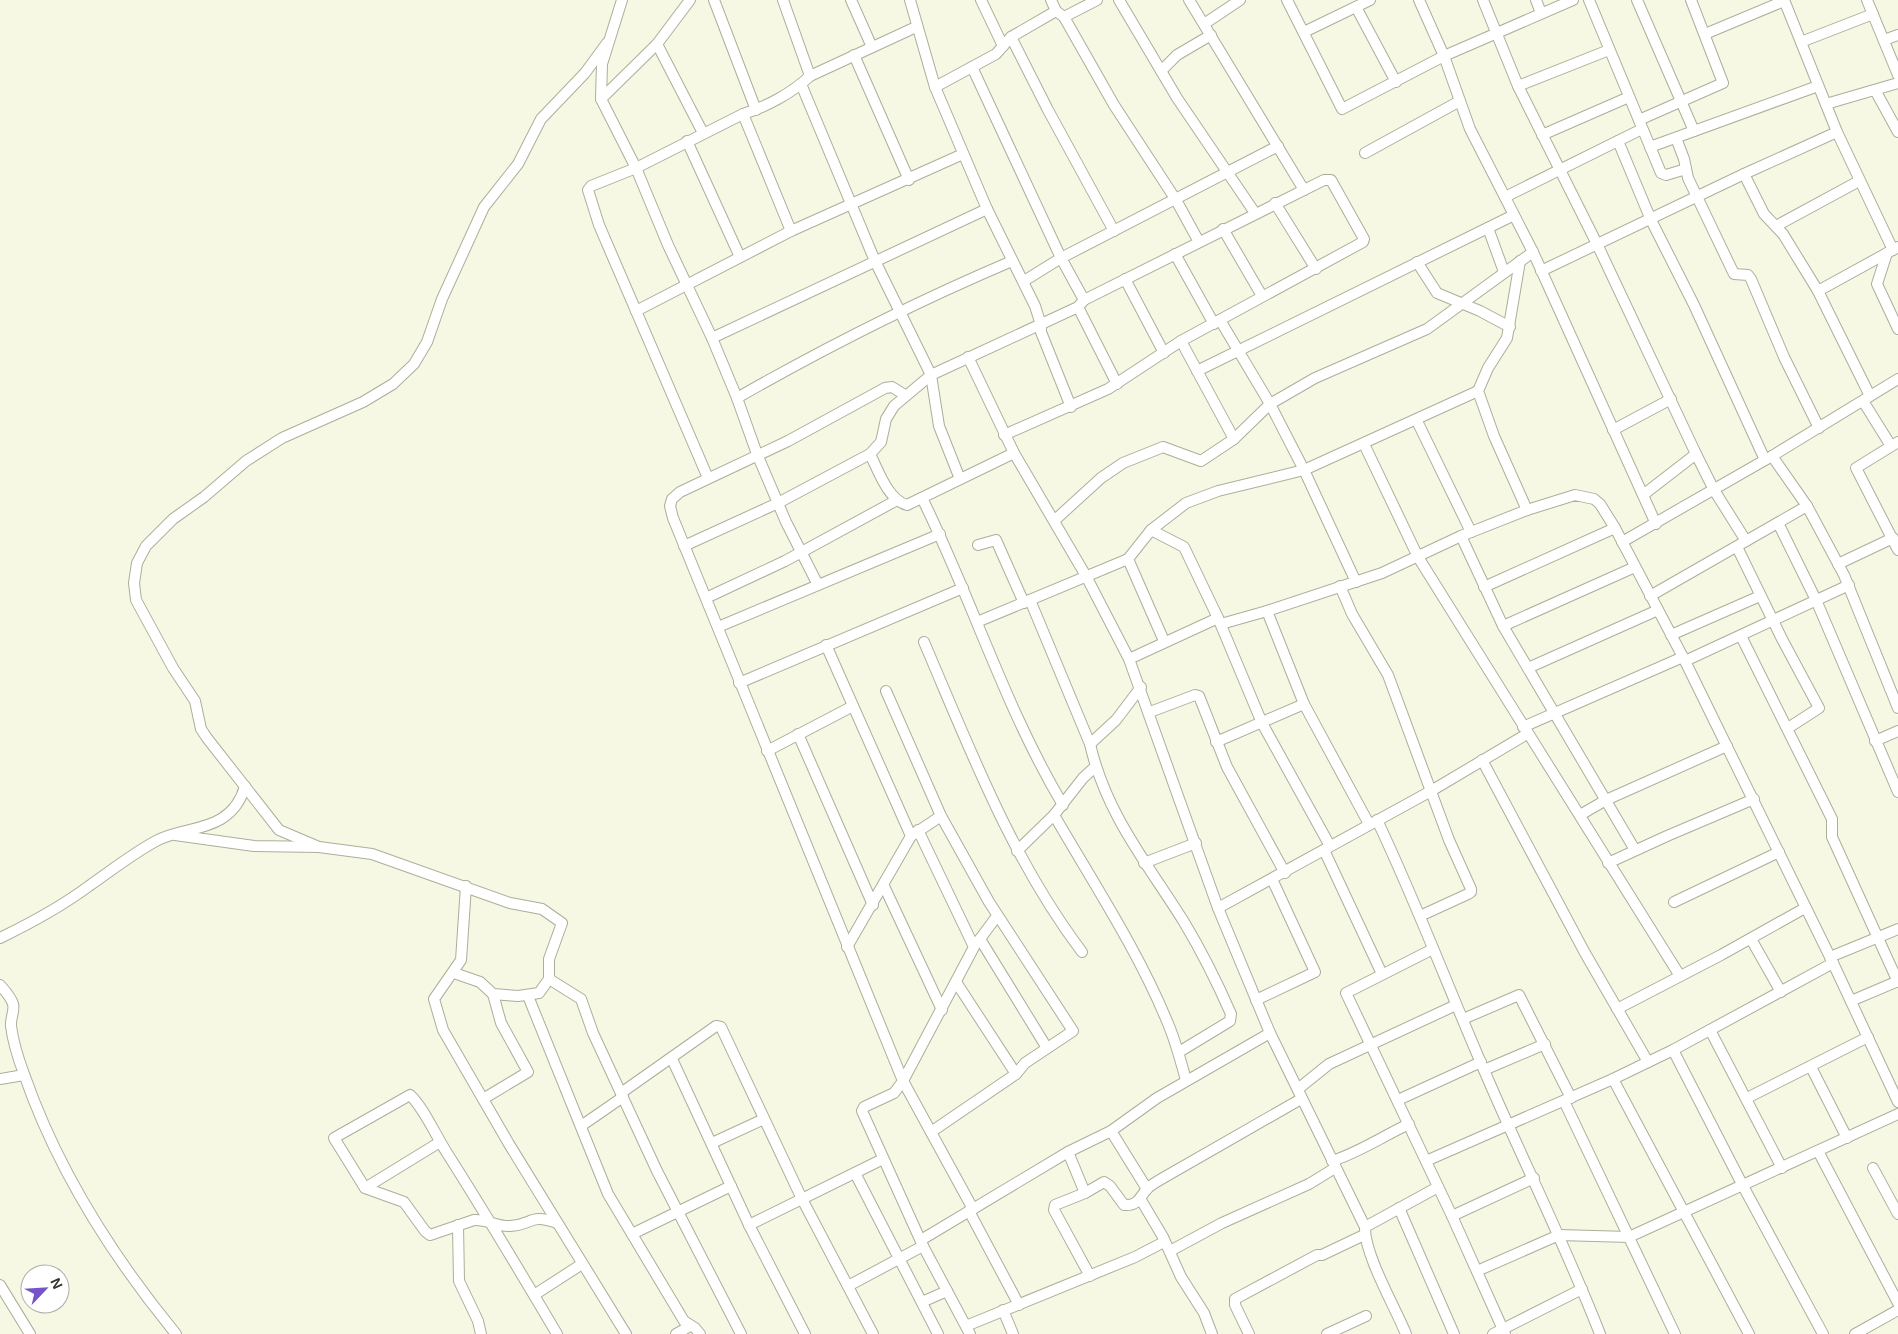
<svg xmlns="http://www.w3.org/2000/svg" width="1898" height="1334" font-family="Arial,sans-serif">
<style>
.lines{fill:none;stroke-linecap:round;stroke-linejoin:round}
.street-casing{stroke:#acae9b;stroke-width:12}
.street{stroke:#fff;stroke-width:10}
</style>
<rect width="100%" height="100%" fill="#f6f8e4"/>
<g class="lines">
<defs>
<g id="street">
<polyline points="622,0 602,64 601,99 636,168 668,245 712,338 737,398 757,454 786,522 818,585"/>
<polyline points="714,0 756,110"/>
<polyline points="783,0 810,76"/>
<polyline points="851,0 872,47"/>
<polyline points="981,0 1003,46"/>
<polyline points="1051,0 1056,11 1064,17 1114,105 1176,200 1199,242"/>
<polyline points="1119,0 1177,98 1255,213"/>
<polyline points="1189,0 1304,190"/>
<polyline points="1287,0 1342,109 1444,56 1573,0"/>
<polyline points="1419,0 1444,56 1470,129 1533,252 1656,524"/>
<polyline points="1483,0 1518,86 1598,246 1696,454 1714,490 1746,541"/>
<polyline points="1536,0 1541,13"/>
<polyline points="1589,0 1661,173 1666,175 1686,169"/>
<polyline points="1637,0 1694,131"/>
<polyline points="1784,0 1837,132 1893,250"/>
<polyline points="1867,0 1898,75"/>
<polyline points="1356,7 1396,82"/>
<polyline points="1064,17 1097,0"/>
<polyline points="1204,24 1240,0"/>
<polyline points="1304,32 1370,0"/>
<polyline points="1705,34 1784,1"/>
<polyline points="1011,37 1048,110 1114,231"/>
<polyline points="1884,40 1898,35"/>
<polyline points="1801,42 1873,14"/>
<polyline points="657,44 703,133"/>
<polyline points="854,55 909,180"/>
<polyline points="972,67 1061,258 1084,300"/>
<polyline points="1161,71 1177,55 1211,35"/>
<polyline points="801,84 875,261 931,375 939,426 960,479"/>
<polyline points="1518,86 1609,50"/>
<polyline points="935,87 996,54 1011,37 1056,11"/>
<polyline points="1875,90 1898,132"/>
<polyline points="601,99 657,44 690,0"/>
<polyline points="1826,104 1898,83"/>
<polyline points="743,114 791,231"/>
<polyline points="1639,120 1723,83 1691,0"/>
<polyline points="1542,135 1629,97"/>
<polyline points="1676,138 1684,159 1688,178 1734,274 1748,275 1751,279 1784,357 1819,428"/>
<polyline points="687,141 740,257"/>
<polyline points="1618,141 1651,220 1694,305 1765,460"/>
<polyline points="1650,147 1818,86"/>
<polyline points="1365,153 1458,102"/>
<polyline points="1744,174 1764,214 1783,234 1818,291 1870,396"/>
<polyline points="1505,197 1642,129"/>
<polyline points="1275,203 1316,269"/>
<polyline points="987,209 1035,306 1041,325 1041,332 1071,407"/>
<polyline points="1776,226 1859,181"/>
<polyline points="1488,228 1504,272"/>
<polyline points="1223,229 1262,296"/>
<polyline points="1887,253 1877,284 1898,329"/>
<polyline points="1175,254 1214,324"/>
<polyline points="1520,261 1507,338 1488,368 1478,391 1494,436 1527,510"/>
<polyline points="1417,262 1437,293 1480,311 1510,327"/>
<polyline points="1541,271 1744,174 1837,132"/>
<polyline points="1125,279 1164,353"/>
<polyline points="1024,281 1061,258 1278,146"/>
<polyline points="1818,291 1898,247"/>
<polyline points="1078,307 1117,384"/>
<polyline points="636,311 791,231 963,154"/>
<polyline points="1220,320 1270,404 1304,470 1356,582"/>
<polyline points="712,338 987,209 935,87 910,0"/>
<polyline points="1181,341 1234,439"/>
<path d="M 968,357 L 1014,453 L 1086,576 L 1129,659 L 1218,908 L 1270,1033 L 1365,1227 C 1364,1254 1395,1307 1406,1334"/>
<polyline points="1197,371 1514,215"/>
<polyline points="905,395 892,387 885,388 788,441 680,492 672,499 670,506 673,518 903,1081 894,1093 864,1107 862,1111 923,1246 970,1334"/>
<path d="M 737,398 C 826,347 918,301 1012,261"/>
<polyline points="1863,401 1891,446"/>
<polyline points="1417,421 1471,532"/>
<polyline points="1613,430 1671,399"/>
<polyline points="1898,442 1856,468 1898,550"/>
<polyline points="1364,444 1418,557 1680,976"/>
<path d="M 870,454 C 878,470 888,500 907,505 L 1014,453"/>
<polyline points="1772,456 1807,506 1844,575 1898,708"/>
<path d="M 708,478 L 599,225 L 588,190 L 591,186 L 636,168 L 743,114 C 766,107 792,93 810,76 L 916,27"/>
<polyline points="1643,495 1696,454"/>
<path d="M 922,498 C 972,599 1005,708 1063,805"/>
<polyline points="1055,520 1101,478 1123,463 1163,447 1201,461 1234,439 1270,404 1315,378 1427,329 1533,252"/>
<polyline points="1778,523 1816,600 1898,792"/>
<polyline points="1151,530 1184,547 1218,618 1262,723 1330,846"/>
<polyline points="1461,536 1503,626 1635,850"/>
<polyline points="1622,542 1772,456 1898,379"/>
<polyline points="978,545 996,540 1024,603"/>
<polyline points="684,546 778,503 870,454 881,442 886,419 894,406 931,375 1078,307 1084,300 1324,180 1331,180 1364,239 1363,242 1181,341 1108,389 1004,435"/>
<polyline points="1737,547 1782,639 1819,708 1788,728"/>
<polyline points="1128,559 1164,641"/>
<polyline points="1838,564 1893,538"/>
<polyline points="1340,586 1352,614 1388,675 1449,840 1471,889 1471,892 1468,894 1420,916"/>
<polyline points="1484,587 1615,528"/>
<polyline points="1650,596 1807,506"/>
<polyline points="706,598 785,561 897,500"/>
<path d="M 1030,600 L 1090,744 C 1106,814 1147,863 1184,922 C 1202,952 1217,982 1231,1014 L 1230,1021 L 1179,1052"/>
<polyline points="1267,611 1304,704 1369,824"/>
<polyline points="977,622 1128,559 1151,530 1186,503 1218,491 1304,470 1478,391"/>
<polyline points="1221,624 1267,611 1382,573 1461,536 1527,510 1575,495 1594,499 1600,504 1615,528 1685,661 1833,963 1898,1102"/>
<polyline points="1503,626 1635,567"/>
<polyline points="718,627 940,534"/>
<polyline points="1671,635 1760,596"/>
<polyline points="1741,636 1832,819 1832,837 1898,982"/>
<path d="M 924,642 C 970,749 1011,858 1082,952"/>
<polyline points="826,645 911,836"/>
<polyline points="1129,659 1218,618"/>
<polyline points="1685,661 1849,585"/>
<polyline points="1528,668 1658,610"/>
<polyline points="739,683 963,588"/>
<polyline points="886,691 941,816 989,902 1073,1031 1025,1063 1016,1074 931,1132"/>
<polyline points="1150,712 1195,695 1199,696 1227,767 1285,873"/>
<polyline points="1523,727 1683,657"/>
<polyline points="798,734 873,905"/>
<polyline points="1875,741 1898,731"/>
<polyline points="1216,742 1304,704"/>
<polyline points="1090,744 1116,720 1141,687"/>
<polyline points="767,751 853,706"/>
<polyline points="1482,760 1585,953 1648,1062"/>
<path d="M 1054,815 C 1094,884 1139,952 1169,1026 C 1176,1043 1181,1062 1186,1080"/>
<polyline points="1580,815 1606,800 1727,746"/>
<path d="M 1377,820 C 1416,902 1448,987 1484,1070 C 1522,1159 1565,1244 1600,1334"/>
<polyline points="918,830 974,947 903,1081 973,1209"/>
<polyline points="175,835 254,846 319,847 372,854 510,903 542,909 562,923 549,959 549,979 539,993 518,996 493,994 480,982 454,973"/>
<polyline points="319,847 279,830 207,738 201,729 195,701 173,668 136,600 134,583 137,563 146,546 173,519 204,497 246,461 282,438 363,402 393,384 414,364 427,342 442,299 484,207 518,164 541,119 585,73 607,43"/>
<polyline points="1324,850 1382,974"/>
<polyline points="1017,851 1054,815 1083,778 1095,767"/>
<polyline points="1144,863 1196,843"/>
<polyline points="1608,863 1667,836 1754,799"/>
<polyline points="466,886 461,960 434,999 443,1030 509,1144 626,1334"/>
<polyline points="884,886 942,1010"/>
<polyline points="1674,902 1779,852"/>
<polyline points="1218,908 1431,791 1527,734"/>
<path d="M 0,938 C 31,923 62,906 89,886 C 112,870 132,854 156,841 C 176,830 201,831 221,819 C 234,811 241,801 245,786"/>
<polyline points="980,939 1047,1048"/>
<polyline points="1751,939 1781,992"/>
<polyline points="977,943 997,916"/>
<polyline points="847,947 911,836 941,816"/>
<polyline points="1433,949 1346,993 1452,1216 1505,1334"/>
<polyline points="1830,957 1898,929"/>
<polyline points="549,979 581,999 593,1033 657,1171 741,1334"/>
<polyline points="956,982 1016,1074"/>
<path d="M 0,985 C 5,991 11,997 13,1004 C 15,1011 10,1019 11,1026 C 13,1042 18,1058 24,1074 C 57,1169 112,1256 176,1334"/>
<polyline points="528,996 608,1194 684,1321 695,1328 700,1334"/>
<polyline points="1256,1000 1315,972 1272,879"/>
<polyline points="1851,1001 1898,981"/>
<polyline points="1617,1009 1721,955 1805,908"/>
<polyline points="1463,1019 1519,995 1571,1098"/>
<polyline points="1710,1030 1782,1168"/>
<polyline points="1673,1050 1743,1186 1823,1334"/>
<polyline points="672,1059 749,1225 805,1334"/>
<polyline points="1811,1067 1847,1138"/>
<polyline points="1484,1070 1545,1044"/>
<polyline points="0,1079 24,1075"/>
<polyline points="1613,1079 1749,1334"/>
<polyline points="1298,1089 1329,1064 1456,1005"/>
<polyline points="621,1093 716,1026 721,1027 802,1199 873,1334"/>
<polyline points="1747,1098 1868,1037"/>
<polyline points="483,1099 528,1072 501,1023 493,994"/>
<polyline points="1398,1100 1481,1062"/>
<polyline points="1564,1101 1675,1334"/>
<polyline points="581,1126 623,1097"/>
<polyline points="1111,1131 1147,1189"/>
<polyline points="712,1143 764,1119"/>
<polyline points="1818,1151 1898,1303"/>
<polyline points="1068,1152 1085,1193"/>
<path d="M 1332,1161 C 1360,1152 1383,1136 1409,1124"/>
<polyline points="1426,1161 1613,1079 1673,1050 1833,963"/>
<polyline points="1873,1168 1898,1214"/>
<polyline points="855,1173 938,1334"/>
<polyline points="365,1188 440,1142"/>
<polyline points="1141,1200 1163,1237 1181,1277 1204,1313 1212,1334"/>
<polyline points="1399,1208 1454,1334"/>
<polyline points="969,1211 1019,1305"/>
<polyline points="1452,1216 1534,1178"/>
<path d="M 557,1223 C 529,1213 533,1225 510,1226 C 498,1227 486,1219 474,1220 L 430,1235 L 425,1231 L 404,1202 L 365,1188 L 334,1138 L 410,1095 C 424,1108 436,1136 447,1153 C 485,1213 521,1273 557,1334"/>
<polyline points="458,1225 459,1281 478,1321 481,1334"/>
<polyline points="749,1225 883,1159"/>
<polyline points="1365,1227 1438,1187"/>
<polyline points="632,1234 731,1186"/>
<polyline points="921,1240 1068,1152 1111,1131 1157,1098 1270,1033"/>
<polyline points="1170,1251 1222,1223 1309,1184 1335,1168"/>
<polyline points="1477,1271 1559,1235 1629,1237 1898,1114"/>
<path d="M 1090,1276 L 1054,1210 L 1055,1205 L 1085,1193 L 1104,1182 L 1110,1186 L 1124,1205 C 1137,1206 1139,1199 1146,1190 C 1150,1185 1158,1181 1163,1178 L 1301,1099"/>
<polyline points="0,1285 30,1334"/>
<polyline points="848,1286 923,1246"/>
<polyline points="534,1295 582,1264"/>
<polyline points="922,1302 947,1291"/>
<polyline points="1003,1310 1013,1334"/>
<polyline points="966,1326 1135,1257 1164,1242"/>
<polyline points="676,1334 690,1326"/>
<polyline points="1249,1334 1235,1305 1235,1299 1317,1255 1322,1255 1364,1235"/>
<polyline points="1327,1334 1366,1316"/>
<polyline points="1493,1334 1582,1289"/>
<polyline points="1855,1334 1898,1310"/>
</g>
</defs>
<!-- street casing -->
<use href="#street" class="street-casing"/>
<!-- street -->
<use href="#street" class="street"/>
</g>
<!-- north arrow -->
<g transform="translate(45 1289) rotate(65)"><circle r="24" fill="#ffffff" stroke="#aeaeab"/>
<path d="M0-4L9 19L0 12L-9 19Z" fill="#7453cc"/>
<text y="-8" font-size="14" font-weight="bold" text-anchor="middle" fill="#34352d">N</text>
</g>
</svg>
